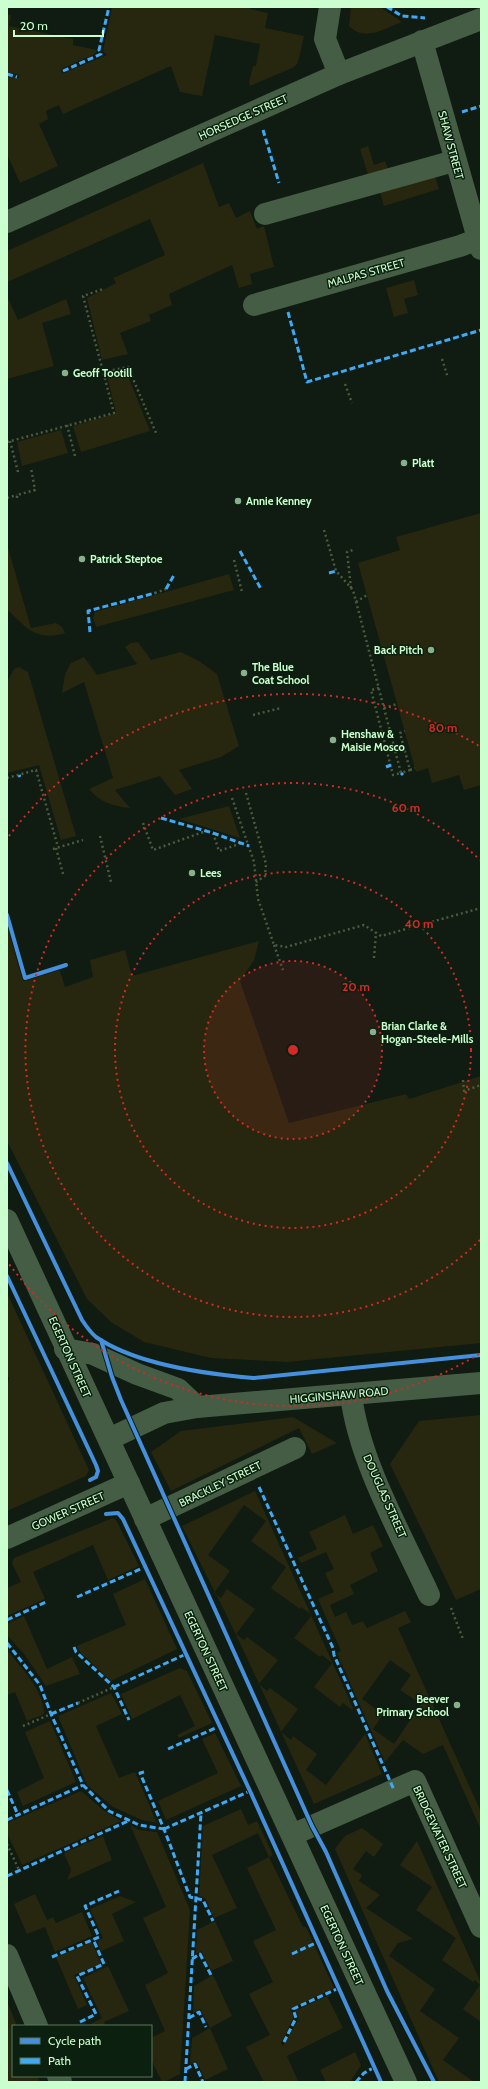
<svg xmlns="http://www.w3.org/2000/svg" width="488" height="2089" font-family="Cabin,sans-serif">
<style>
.green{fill:#27270f;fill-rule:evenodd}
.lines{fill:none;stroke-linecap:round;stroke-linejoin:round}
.path{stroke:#4c5a3d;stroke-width:2.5;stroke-dasharray:2 3;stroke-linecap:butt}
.minor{stroke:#445d44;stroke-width:22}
.quiet{stroke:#3fa9f5;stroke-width:3;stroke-dasharray:6 3;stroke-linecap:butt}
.cycleway-casing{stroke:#0b200e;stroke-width:6}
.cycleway{stroke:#468fdf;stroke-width:4}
.ring{fill:none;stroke:#d62828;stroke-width:2;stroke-dasharray:2 4}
.poi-dot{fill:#8aaf8d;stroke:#0b200e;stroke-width:1.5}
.labels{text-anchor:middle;stroke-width:3;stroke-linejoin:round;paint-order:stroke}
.street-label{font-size:11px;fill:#cbffcf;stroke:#0b200e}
.poi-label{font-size:11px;font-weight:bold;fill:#cbffcf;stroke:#0b200e;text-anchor:start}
.centre{fill:#d62828;stroke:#0b200e;stroke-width:2}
.ring-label{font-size:12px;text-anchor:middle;font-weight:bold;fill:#d62828;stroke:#0b200e;stroke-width:3;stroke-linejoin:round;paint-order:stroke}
</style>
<rect width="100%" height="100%" fill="#101b12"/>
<!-- green -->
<g class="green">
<polygon points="112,7 250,7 250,9 268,13 265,28 304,36 299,58 297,64 292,68 250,86 249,83 253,66 256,66 260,44 215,35 202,96 180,92 171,66 63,114 59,105 46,111 48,119 39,124 58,166 20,183 7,154 7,76 19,78 19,75 7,72 7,14 11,15 9,26 73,39 73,45 97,50 95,54 61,69 62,74 107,55 103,51"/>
<path d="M 351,7 L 380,7 L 402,22 C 383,29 365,42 349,26 Z"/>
<polygon points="368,146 374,165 385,161 389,172 369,178 360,149"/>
<polygon points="203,163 219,207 229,203 236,218 250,211 257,229 264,226 274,267 250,274 252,284 239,288 232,265 169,294 172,305 149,315 151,321 120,333 128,354 102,360 87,298 116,283 113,278 165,255 150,219 7,282 7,251"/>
<polygon points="434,173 439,189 384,206 379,189"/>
<polygon points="414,280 418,295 404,299 408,313 394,317 386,288"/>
<polygon points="7,296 18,320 66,299 71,314 42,323 54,366 7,379"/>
<polygon points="126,371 150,431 81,452 73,426 116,413 107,376"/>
<polygon points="61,430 68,453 22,466 17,442"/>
<polygon points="481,513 481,785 464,790 459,775 432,783 428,768 416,772 358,563 400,550 396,537"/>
<path d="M 7,544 L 31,628 L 56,623 L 62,627 L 65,633 C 37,642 25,627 7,609 Z"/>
<polygon points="229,574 234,590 96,627 93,618 95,612"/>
<path d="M 138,642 L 151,660 L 181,652 L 199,661 L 217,674 L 239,746 L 221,757 L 179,770 L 192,789 L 175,795 L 160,776 L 115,790 L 130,808 C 112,806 100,802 89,789 L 113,778 L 84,682 L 62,693 L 65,674 L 71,663 L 84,657 L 97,675 L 137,664 L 125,647 L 131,643 Z"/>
<polygon points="19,667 28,672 76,836 61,840 39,765 7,773 7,682 14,669"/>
<polygon points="229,806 240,838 179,819"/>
<polygon points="7,922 24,980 59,968 65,987 93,977 90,960 125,950 132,976 259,941 254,960 240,981 289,1123 406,1094 409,1099 481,1076 481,1343 287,1362 211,1358 144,1342 111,1322 87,1299 7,1141"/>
<polygon points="7,1293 89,1470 86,1476 7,1511 7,1383 10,1378 7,1376"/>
<polygon points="481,1415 481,1589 456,1600 390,1464 419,1421"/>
<polygon points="293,1417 337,1443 312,1454 299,1428 171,1491 151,1452 181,1431"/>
<path d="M 255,1491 L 353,1708 L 352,1710 L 343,1703 L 340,1707 L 314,1687 L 332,1663 L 322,1655 L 320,1657 L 294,1638 L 312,1615 L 301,1607 L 300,1609 L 271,1588 L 286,1567 L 251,1541 L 266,1521 L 244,1505 L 208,1555 L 230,1571 L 214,1593 L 221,1598 L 227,1589 L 255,1609 L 236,1634 L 244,1640 L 247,1637 L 278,1660 L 259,1684 L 267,1691 L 270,1688 L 298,1709 L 281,1732 L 291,1740 L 293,1736 L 317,1754 L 306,1770 L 326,1785 L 365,1734 L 382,1774 L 314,1804 C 288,1747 263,1691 236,1635 C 219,1599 200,1563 182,1526 Z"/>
<path d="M 345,1515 L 353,1534 L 373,1525 L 383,1546 L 370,1553 L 378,1571 L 350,1585 L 354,1594 L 330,1605 L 335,1617 L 346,1612 L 352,1625 L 363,1621 L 367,1628 L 405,1611 L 411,1622 L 398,1628 L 481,1812 L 481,1830 L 443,1745 L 423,1754 L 403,1740 L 385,1762 L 337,1653 L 341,1651 L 318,1599 L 334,1592 L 325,1573 L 334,1569 L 326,1552 L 301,1563 L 298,1558 L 317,1549 L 309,1532 ZM 390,1660 L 411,1675 L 400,1690 L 421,1704 L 394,1744 L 373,1729 L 383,1714 L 362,1699 Z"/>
<polygon points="113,1518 116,1520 139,1566 108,1580 93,1545 33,1572 45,1599 7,1616 7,1588 21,1582 12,1563 14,1558"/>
<polygon points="145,1579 177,1649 111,1681 80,1652 77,1646 126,1625 113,1594"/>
<polygon points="24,1616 47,1669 72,1657 80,1674 46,1686 24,1654 7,1635 7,1624"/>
<path d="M 7,1650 C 20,1666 45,1692 44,1714 L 27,1721 L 15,1692 L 7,1695 Z"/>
<polygon points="180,1668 187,1671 212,1723 179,1738 177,1735 195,1726 180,1695 132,1719 121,1694"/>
<polygon points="111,1693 122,1714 96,1726 119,1778 135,1772 157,1823 142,1820 113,1807 87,1785 58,1716"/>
<polygon points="50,1721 76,1782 23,1806 17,1792 44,1778 25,1732"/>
<polygon points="215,1733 241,1786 166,1820 158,1801 218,1773 202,1739"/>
<polygon points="81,1791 103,1810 121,1821 22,1865 7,1833 7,1823"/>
<polygon points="241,1809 248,1825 257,1821 273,1855 269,1857 303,1927 306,1927 334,1988 290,2009 294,2017 281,2043 283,2046 299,2018 295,2011 327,1996 343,2028 287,2056 298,2081 296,2082 264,2082 246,2047 270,2035 249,1994 273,1982 253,1941 276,1930 247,1868 269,1857 258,1833 212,1855 237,1908 214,1918 205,1898 199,1896 203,1826"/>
<polygon points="130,1825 139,1830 157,1832 190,1910 180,2074 164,2082 162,2082 151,2059 151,2038 165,2031 145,1985 168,1973 143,1918 166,1907"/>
<polygon points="362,1828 383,1844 374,1857 366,1851 353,1869 362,1875 359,1881 380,1895 366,1908 413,1939 398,1943 389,1956 435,1989 420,2011 459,2038 443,2060 474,2082 439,2082 335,1849 345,1836"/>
<polygon points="103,1836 112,1860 67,1880 71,1870 64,1853"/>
<polygon points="417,1841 481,1983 481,2022 463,2009 480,1985 475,1980 473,1982 442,1960 456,1938 416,1910 432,1887 400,1865"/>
<polygon points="35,1894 47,1920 53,1917 56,1923 82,1912 92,1936 55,1952 45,1927 27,1934 14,1904"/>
<polygon points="120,1896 136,1902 112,1914 124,1941 101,1951 97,1942 103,1938 90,1909"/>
<polygon points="215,1921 233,1961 211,1971 201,1951 196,1954 197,1930"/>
<polygon points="92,1942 101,1964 74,1975 87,2005 78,2009 56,1957"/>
<polygon points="108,1966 129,2011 104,2022 106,2026 87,2026 102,2018 83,1978"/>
<polygon points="213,1975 232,2016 210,2028 228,2069 205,2080 196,2061 190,2064 192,2038 210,2028 200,2009 193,2013 194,1986"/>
<polygon points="7,2001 17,2026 13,2026 13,2076 37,2076 40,2082 7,2082"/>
<polygon points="355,2052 361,2065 350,2082 326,2082 320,2070"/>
</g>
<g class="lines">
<!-- path -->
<g class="path">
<polyline points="442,359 448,378"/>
<polyline points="103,372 128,367 156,433"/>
<polyline points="345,384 352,403"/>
<polyline points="67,425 75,456"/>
<polyline points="10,441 18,472"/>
<polyline points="7,442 114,413 83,296 103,289"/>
<polyline points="7,498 17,495"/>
<polyline points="17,498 17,495 35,490 31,468"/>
<polyline points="324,530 336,571 353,590 401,773 410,770 400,733 405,731"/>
<polyline points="234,560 242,592"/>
<polyline points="351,588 347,552 353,550"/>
<polyline points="155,593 166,589"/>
<polyline points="356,602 367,595"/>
<polyline points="379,688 371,690 393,775 401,773"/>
<polyline points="384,708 397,704"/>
<polyline points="253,715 281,708"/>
<polyline points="410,770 415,768"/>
<polyline points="7,778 36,770 58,847"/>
<polyline points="246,793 266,864 265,876 256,882"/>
<polyline points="232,798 254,862 258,899 274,945 286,947 364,925 381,936 481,908"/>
<polyline points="143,823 153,850 206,831"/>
<polyline points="213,833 219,851 242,843"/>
<polyline points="100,836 111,882"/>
<polyline points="56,848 63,874"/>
<polyline points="53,849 83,840"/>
<polyline points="274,945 283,970"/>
<polyline points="374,958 376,932"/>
<polyline points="463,1080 464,1091 481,1085"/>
<polyline points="451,1608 463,1639"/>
<polyline points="78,1703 114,1687"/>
<polyline points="23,1726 51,1714"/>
<polyline points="7,1844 19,1870"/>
</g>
<!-- minor -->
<g class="minor">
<polyline points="330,7 325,39 339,74"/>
<polyline points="422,41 481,249"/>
<polyline points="265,214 454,161"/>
<polyline points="7,222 339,74 481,19"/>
<polyline points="254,305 460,246 481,238"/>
<polyline points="7,1220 406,2082"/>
<polyline points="65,1349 93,1354 137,1374 178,1389 197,1407"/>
<path d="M 351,1395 C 359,1461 401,1534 429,1595"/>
<polyline points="109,1439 164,1413 197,1407 481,1383"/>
<polyline points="145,1519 295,1448"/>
<polyline points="7,1538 129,1483"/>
<polyline points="292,1835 415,1781 481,1927"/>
<polyline points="7,1955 37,2026"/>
<polyline points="58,2076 61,2082"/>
</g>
<!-- quiet -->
<g class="quiet">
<polyline points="387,7 402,16 425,18"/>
<polyline points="63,71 101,54 99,50 109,7"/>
<polyline points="7,74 17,77"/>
<polyline points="462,112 481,106"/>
<polyline points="263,130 279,183"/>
<polyline points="288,312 307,382 481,330"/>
<polyline points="240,551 261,589"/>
<polyline points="329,573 336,571"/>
<polyline points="166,589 174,575"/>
<polyline points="90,632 88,611 155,593"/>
<polyline points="386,767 391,765"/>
<polyline points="401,773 403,775"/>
<polyline points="19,775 20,777"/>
<polyline points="161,818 213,833 249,846"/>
<polyline points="259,1487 333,1648 334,1655 394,1790"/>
<polyline points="77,1597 145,1567"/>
<polyline points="7,1620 46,1602"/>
<polyline points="7,1643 40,1685 51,1714 83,1785 109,1811 139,1825 164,1829"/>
<polyline points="74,1647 76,1652 114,1687 129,1720"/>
<polyline points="114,1687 186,1654"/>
<polyline points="51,1714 78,1703"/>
<polyline points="168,1749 220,1726"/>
<polyline points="144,1772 140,1773 164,1829 190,1897 203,1900 213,1921"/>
<polyline points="7,1790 18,1815"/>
<polyline points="7,1820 83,1785"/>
<polyline points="164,1829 250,1791"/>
<polyline points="7,1876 130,1820"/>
<polyline points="292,1954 318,1942"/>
<polyline points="52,1957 99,1937 85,1906 119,1891"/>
<polyline points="192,1959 200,1954 211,1975"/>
<polyline points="189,2018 199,2012 206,2027"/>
<polyline points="80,2022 96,2014 77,1976 104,1964 93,1939"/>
<polyline points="284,2042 296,2018 293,2009 339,1988"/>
<polyline points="186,2069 195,2064 203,2082"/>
<polyline points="185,2082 201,1813"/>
<polyline points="356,2082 364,2073 375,2067"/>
</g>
<defs>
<g id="cycleway">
<polyline points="7,915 25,978 66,965"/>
<path d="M 7,1163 L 82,1320 C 86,1326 91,1333 96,1337 C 135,1364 206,1374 253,1378 L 481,1355"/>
<polyline points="7,1276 96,1465 98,1471 96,1477 90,1480"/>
<polyline points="101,1340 112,1377 121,1400 312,1826 326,1852 387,1991 434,2082"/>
<polyline points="106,1514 118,1513 123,1519 250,1791 381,2082"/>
</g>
</defs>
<!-- cycleway casing -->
<use href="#cycleway" class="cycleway-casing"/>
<!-- cycleway -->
<use href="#cycleway" class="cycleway"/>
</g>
<!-- distance rings -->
<circle cx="293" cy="1050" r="89" fill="#d62828" fill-opacity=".12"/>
<g class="ring">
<circle cx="293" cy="1050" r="89"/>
<circle cx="293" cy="1050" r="178"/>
<path d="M480 1240A267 267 0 1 1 480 860"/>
<path d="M479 1354A356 356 0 0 1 9 1264M9 836A356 356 0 0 1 479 746"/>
</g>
<!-- markers -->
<g class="poi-dot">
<circle cx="65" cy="373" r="4"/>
<circle cx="404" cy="463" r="4"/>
<circle cx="238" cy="501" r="4"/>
<circle cx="82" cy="559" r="4"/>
<circle cx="431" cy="650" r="4"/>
<circle cx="244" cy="673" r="4"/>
<circle cx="333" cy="740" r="4"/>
<circle cx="192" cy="873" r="4"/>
<circle cx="373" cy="1032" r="4"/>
<circle cx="457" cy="1705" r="4"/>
</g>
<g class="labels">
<!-- street labels -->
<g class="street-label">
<text transform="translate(243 117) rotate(-24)" y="4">HORSEDGE STREET</text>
<text transform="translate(451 145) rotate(75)" y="4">SHAW STREET</text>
<text transform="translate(366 273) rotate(-16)" y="4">MALPAS STREET</text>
<text transform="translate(70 1357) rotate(66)" y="4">EGERTON STREET</text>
<text transform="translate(339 1395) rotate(-5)" y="4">HIGGINSHAW ROAD</text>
<text transform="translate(220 1484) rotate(-26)" y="4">BRACKLEY STREET</text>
<text transform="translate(385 1496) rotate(66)" y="4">DOUGLAS STREET</text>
<text transform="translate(68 1511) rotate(-24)" y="4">GOWER STREET</text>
<text transform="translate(206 1651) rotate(65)" y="4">EGERTON STREET</text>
<text transform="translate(440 1837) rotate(65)" y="4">BRIDGEWATER STREET</text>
<text transform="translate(342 1945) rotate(65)" y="4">EGERTON STREET</text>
</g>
<!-- poi labels -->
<g class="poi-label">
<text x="73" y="377">Geoff Tootill</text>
<text x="412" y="467">Platt</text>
<text x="246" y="505">Annie Kenney</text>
<text x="90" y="563">Patrick Steptoe</text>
<text x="423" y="654" text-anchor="end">Back Pitch</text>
<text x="252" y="671">The Blue<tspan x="252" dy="13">Coat School</tspan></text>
<text x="341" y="738">Henshaw &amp;<tspan x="341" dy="13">Maisie Mosco</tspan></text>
<text x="200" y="877">Lees</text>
<text x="381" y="1030">Brian Clarke &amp;<tspan x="381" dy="13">Hogan-Steele-Mills</tspan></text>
<text x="449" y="1703" text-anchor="end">Beever<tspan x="449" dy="13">Primary School</tspan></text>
</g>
</g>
<circle cx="293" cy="1050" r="6" class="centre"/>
<g class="ring-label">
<text x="443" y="732">80 m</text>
<text x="406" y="812">60 m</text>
<text x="419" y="928">40 m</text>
<text x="356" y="991">20 m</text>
</g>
<!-- border -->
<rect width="488" height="2089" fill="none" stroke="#cbffcf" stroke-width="16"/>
<!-- legend -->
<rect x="12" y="2025" width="140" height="52" fill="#0b200e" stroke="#58795b"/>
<rect x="20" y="2038" width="20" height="6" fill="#468fdf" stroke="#58795b"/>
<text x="48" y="2045" font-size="12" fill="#cbffcf">Cycle path</text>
<rect x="20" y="2058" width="20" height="6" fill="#3fa9f5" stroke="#58795b"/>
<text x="48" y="2065" font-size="12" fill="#cbffcf">Path</text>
<!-- scale -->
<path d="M14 30v6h89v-6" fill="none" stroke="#cbffcf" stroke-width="2"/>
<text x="20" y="30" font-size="12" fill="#cbffcf" stroke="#0b200e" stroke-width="3" paint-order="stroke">20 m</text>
</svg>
